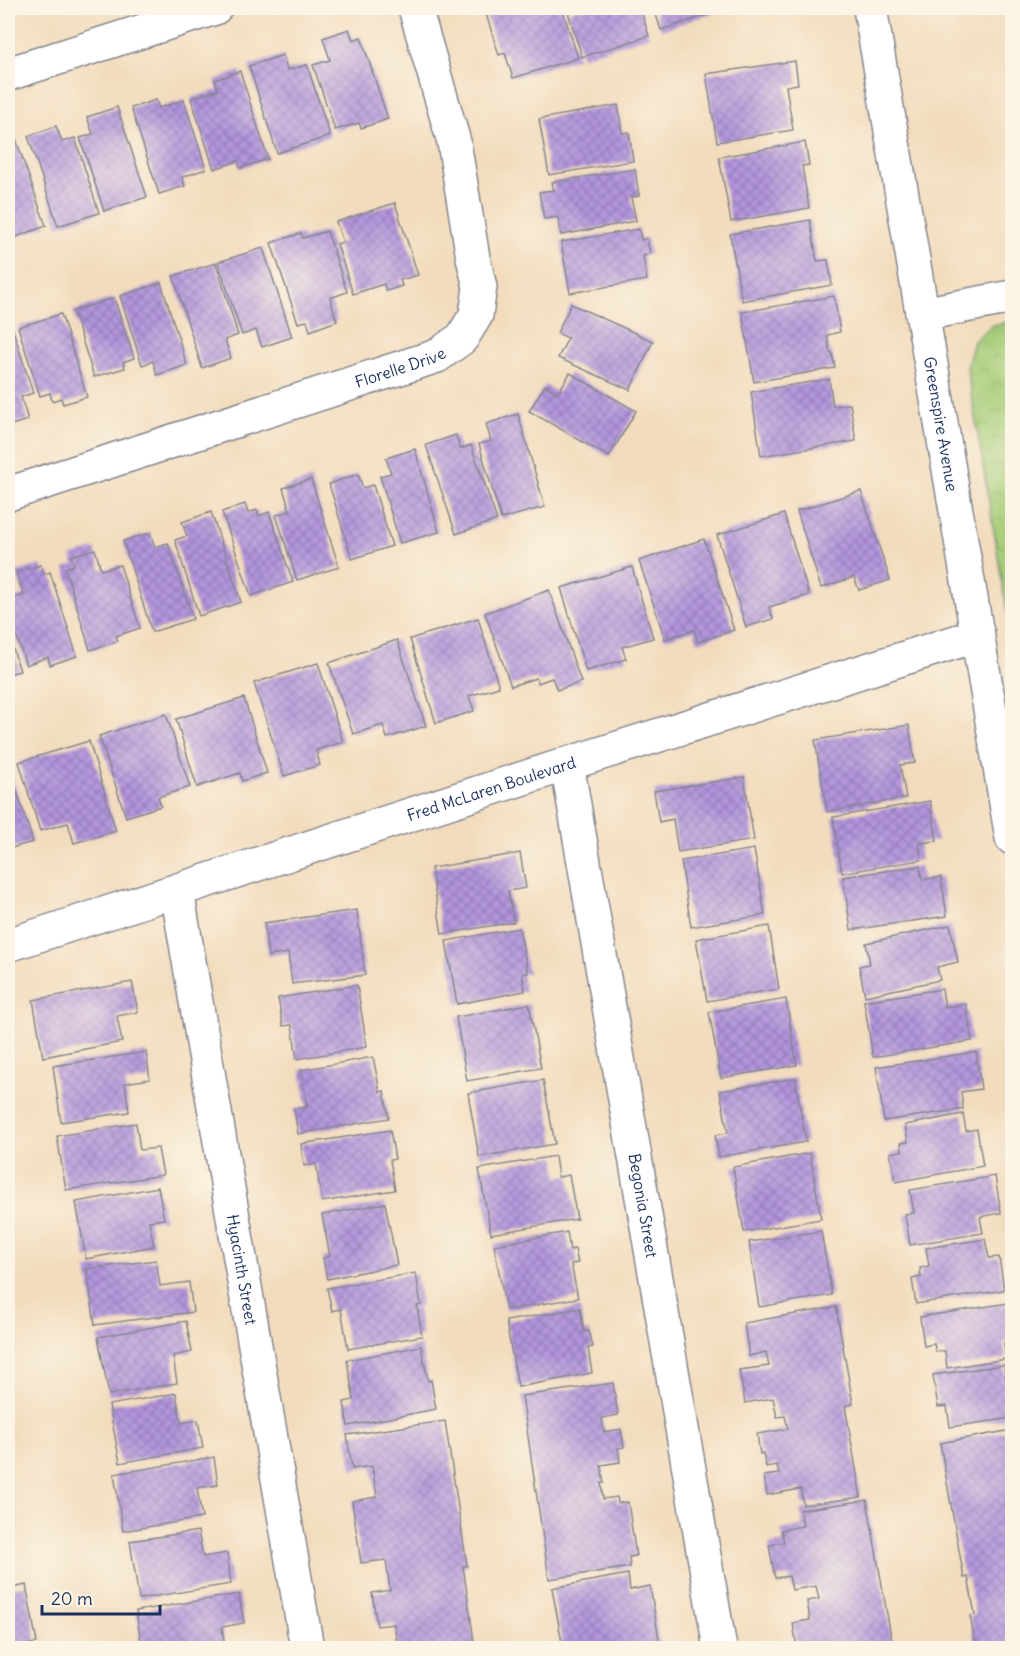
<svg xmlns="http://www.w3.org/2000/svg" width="1020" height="1656" font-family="Delius,sans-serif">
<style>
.park{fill:url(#park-crowns);stroke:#617e6c;stroke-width:1.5}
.building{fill:url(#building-cross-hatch)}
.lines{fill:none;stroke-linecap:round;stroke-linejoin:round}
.minor-casing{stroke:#86868e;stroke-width:36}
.minor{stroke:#fff;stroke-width:33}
.labels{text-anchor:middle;stroke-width:4.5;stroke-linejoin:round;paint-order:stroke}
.street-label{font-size:16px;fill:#1b2f5e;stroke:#fcf5e5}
</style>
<defs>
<pattern id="park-crowns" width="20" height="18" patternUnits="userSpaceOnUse" patternTransform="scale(1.5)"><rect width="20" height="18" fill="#a7ce79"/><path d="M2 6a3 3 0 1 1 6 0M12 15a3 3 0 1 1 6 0" fill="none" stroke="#8fb16b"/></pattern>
<pattern id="building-cross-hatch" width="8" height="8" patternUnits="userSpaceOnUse" patternTransform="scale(1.5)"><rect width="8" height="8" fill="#b395dd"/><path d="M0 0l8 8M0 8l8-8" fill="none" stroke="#917ab6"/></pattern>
</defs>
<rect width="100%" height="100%" fill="#fcf5e5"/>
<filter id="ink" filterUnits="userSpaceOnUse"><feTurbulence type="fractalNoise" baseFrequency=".0167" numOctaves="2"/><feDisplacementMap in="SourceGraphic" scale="12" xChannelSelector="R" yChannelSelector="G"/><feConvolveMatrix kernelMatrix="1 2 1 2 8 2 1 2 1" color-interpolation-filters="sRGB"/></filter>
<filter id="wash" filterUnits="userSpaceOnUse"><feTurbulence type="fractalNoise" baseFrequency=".008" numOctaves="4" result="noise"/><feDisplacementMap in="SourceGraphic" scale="24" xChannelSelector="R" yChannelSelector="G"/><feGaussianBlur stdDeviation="1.35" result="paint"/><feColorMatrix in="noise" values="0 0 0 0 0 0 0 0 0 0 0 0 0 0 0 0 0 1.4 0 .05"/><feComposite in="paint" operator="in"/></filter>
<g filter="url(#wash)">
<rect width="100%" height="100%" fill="#f2dcbd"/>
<!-- park -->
<polygon class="park" points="1012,322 1012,641 967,368 974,341 993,325"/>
<g id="blocks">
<!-- building -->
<g class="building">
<polygon points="490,8 562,8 578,58 513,78 505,53 499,55 486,14 491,13"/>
<polygon points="578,8 640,8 649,36 582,57 568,12"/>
<polygon points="654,8 721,8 722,10 661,30"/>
<polygon points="349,29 353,40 361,37 388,119 361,128 359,123 335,130 313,65 330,60 323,38"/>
<polygon points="283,55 287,70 307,65 330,136 277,153 249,66"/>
<polygon points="795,61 798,84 786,86 793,130 717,142 706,74"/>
<polygon points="240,71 268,159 240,168 238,161 214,169 191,98 218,90 215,80"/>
<polygon points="156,100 159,108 184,100 206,169 182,177 185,186 159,194 131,108"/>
<polygon points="618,105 622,133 629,132 633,161 549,175 539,119"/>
<polygon points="117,107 147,197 104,211 80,138 93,134 87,117"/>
<polygon points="56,126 62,142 75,138 99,213 58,226 28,136"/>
<polygon points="12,128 46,226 8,240 8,130"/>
<polygon points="805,142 809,165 802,166 809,208 731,222 719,157"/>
<polygon points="635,169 639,196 631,197 636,221 561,235 558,217 544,219 539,192 554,190 552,182"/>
<polygon points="395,203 418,275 400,280 402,286 386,291 384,284 353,294 337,244 343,242 336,222"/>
<polygon points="810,220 817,261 828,260 832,285 742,301 730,234"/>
<polygon points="639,229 641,240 647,238 650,254 643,256 647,280 570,293 561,242"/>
<polygon points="327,231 347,292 330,298 337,321 310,331 307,321 298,323 271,243 301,233 303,238"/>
<polygon points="263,248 292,337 262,347 256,330 242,335 218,262"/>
<polygon points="216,263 238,335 225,340 231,358 202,368 173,276"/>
<polygon points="161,283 187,365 157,375 153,361 142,365 120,296"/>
<polygon points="834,296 840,332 827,335 830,353 832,352 835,368 754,382 742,312"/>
<polygon points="114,298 134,358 123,362 125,368 94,377 73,311"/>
<polygon points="571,304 653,341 630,390 558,358 568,338 557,333"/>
<polygon points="61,314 87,397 63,404 61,398 52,401 50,393 40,396 18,327"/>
<polygon points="12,327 33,393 21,397 28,420 8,426 8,329"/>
<polygon points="570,373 636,411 609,457 529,411 545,385 558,393"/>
<polygon points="829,379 833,406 850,404 856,441 761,456 751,392"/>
<polygon points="518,414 545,507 501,519 479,444 491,441 486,424"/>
<polygon points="456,435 460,449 471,445 497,520 456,534 426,445"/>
<polygon points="415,449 439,532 400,543 380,476 391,473 386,458"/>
<polygon points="358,474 363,488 373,485 392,546 352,559 329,484"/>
<polygon points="311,479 339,567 297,580 276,515 290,511 283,488"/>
<polygon points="861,491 890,580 859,590 854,577 821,588 797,511"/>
<polygon points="245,504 248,513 257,510 259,516 269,512 293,582 251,596 222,512"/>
<polygon points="211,512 241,602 199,616 175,540 187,536 182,522"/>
<polygon points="784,514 809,595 769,607 773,619 746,627 717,535"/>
<polygon points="150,533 155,547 168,543 193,619 152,632 123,541"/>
<polygon points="704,539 734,630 698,642 694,630 665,639 639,561"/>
<polygon points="95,549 101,570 120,565 140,628 116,636 118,641 90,650 65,568 74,565 71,556"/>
<polygon points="41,565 44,574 50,572 77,656 50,665 48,657 26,665 8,610 8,600 24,595 16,572"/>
<polygon points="632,567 653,638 622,647 626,659 586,671 561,588"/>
<polygon points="549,590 581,682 557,690 552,678 538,683 536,678 511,686 485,613"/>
<polygon points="478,618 499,687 469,696 474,711 436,723 410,639"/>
<polygon points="8,633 20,671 8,674"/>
<polygon points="397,640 426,726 387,738 383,725 353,734 329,663"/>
<polygon points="318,663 343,742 316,750 320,765 284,776 254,683"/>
<polygon points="244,698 267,773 242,781 240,773 197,787 176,719"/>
<polygon points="166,714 190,787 158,797 161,806 126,817 99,736"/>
<polygon points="909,725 915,763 900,765 906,798 827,812 815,740"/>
<polygon points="89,741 116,831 74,843 68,823 40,831 19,762"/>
<polygon points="8,763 33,842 8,849"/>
<polygon points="744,777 754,840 678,852 673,819 659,822 654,791"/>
<polygon points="930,801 937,841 919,843 921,860 842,873 833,817"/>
<polygon points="754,849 765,915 691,927 681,861"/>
<polygon points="520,853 526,888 508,891 514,922 442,934 431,868"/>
<polygon points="920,866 922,880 941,877 947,916 851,930 843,877"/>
<polygon points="357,910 365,975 292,984 288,953 268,956 264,923"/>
<polygon points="950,925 958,962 937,967 940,980 865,996 859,966 870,964 866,943"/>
<polygon points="769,926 779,989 707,1001 696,939"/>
<polygon points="519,928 528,973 522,974 525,991 457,1004 446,941"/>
<polygon points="132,982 138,1012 117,1016 122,1042 43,1057 33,1000"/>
<polygon points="357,985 367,1047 297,1059 292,1025 283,1026 278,998"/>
<polygon points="942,989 945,1007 966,1004 972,1041 873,1057 864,1001"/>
<polygon points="786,999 797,1065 721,1078 709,1012"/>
<polygon points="529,1004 541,1068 467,1081 456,1017"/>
<polygon points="146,1052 150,1079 125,1083 129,1112 61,1122 53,1066"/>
<polygon points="976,1052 981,1089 961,1092 963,1109 884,1121 876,1067"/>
<polygon points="373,1057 380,1092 384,1091 389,1118 298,1134 294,1109 307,1107 301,1070"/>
<polygon points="795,1078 806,1142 719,1157 715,1135 728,1133 720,1091"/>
<polygon points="543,1080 555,1144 479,1157 468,1093"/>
<polygon points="963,1114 966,1131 977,1129 983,1166 896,1182 890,1153 902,1151 901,1143 908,1142 905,1125"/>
<polygon points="136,1123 140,1150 158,1148 163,1175 66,1190 57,1136"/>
<polygon points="390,1130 395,1159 390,1160 395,1190 322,1202 316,1164 304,1166 301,1144"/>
<polygon points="810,1153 821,1219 744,1232 733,1167"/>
<polygon points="555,1156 558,1177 569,1175 577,1219 491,1234 479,1169"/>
<polygon points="995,1176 1001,1213 980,1217 983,1233 910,1245 905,1214 914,1213 910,1190"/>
<polygon points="158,1187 164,1219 149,1221 154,1246 86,1259 76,1202"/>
<polygon points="385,1203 397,1265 327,1279 323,1258 330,1256 322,1215"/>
<polygon points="821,1231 832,1295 759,1307 749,1242"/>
<polygon points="567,1232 570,1250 575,1249 578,1263 571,1264 578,1298 506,1310 494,1245"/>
<polygon points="985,1239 989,1258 999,1257 1004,1290 916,1304 912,1279 921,1277 920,1268 929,1266 926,1248"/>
<polygon points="156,1260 160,1286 189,1282 193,1312 95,1325 87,1269"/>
<polygon points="416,1273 421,1305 417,1306 422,1336 348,1349 341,1309 332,1311 327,1288"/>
<polygon points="1008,1303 1012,1341 1004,1343 1006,1359 947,1368 945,1351 936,1352 934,1344 924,1346 920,1317"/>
<polygon points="836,1307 853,1404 845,1406 861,1497 803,1505 801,1489 767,1495 764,1476 779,1474 777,1465 766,1467 763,1453 760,1454 757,1434 788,1429 785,1416 777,1417 773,1398 745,1403 739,1370 769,1366 766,1352 749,1356 744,1323"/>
<polygon points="580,1308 584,1332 589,1331 593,1347 588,1348 592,1373 518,1387 506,1321"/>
<polygon points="186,1321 192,1352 173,1356 177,1383 109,1395 98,1337"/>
<polygon points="421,1346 428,1381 431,1380 436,1409 348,1426 344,1402 354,1400 347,1360"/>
<polygon points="1004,1365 1006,1381 1012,1380 1012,1418 950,1427 947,1406 938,1407 933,1375"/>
<polygon points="613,1383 618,1415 602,1418 604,1432 621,1429 624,1447 618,1448 620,1462 601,1465 604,1483 601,1483 603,1499 617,1497 618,1503 628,1502 636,1556 629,1557 630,1567 549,1579 522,1396"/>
<polygon points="176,1393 181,1423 198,1420 203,1448 120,1463 109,1405"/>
<polygon points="445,1421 467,1566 463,1566 475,1648 398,1648 394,1624 377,1626 372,1593 390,1590 386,1560 361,1563 352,1501 377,1497 372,1466 352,1469 347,1435"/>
<polygon points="1012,1430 1012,1648 976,1648 970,1616 975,1615 968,1577 964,1578 940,1443"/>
<polygon points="214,1457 218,1485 197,1488 202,1518 123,1531 114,1474"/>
<polygon points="867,1500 892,1642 851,1648 797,1648 793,1623 810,1620 807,1601 819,1599 816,1586 792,1590 789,1576 775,1578 769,1545 784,1542 781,1530 803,1526 800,1510"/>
<polygon points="198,1531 203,1557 227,1553 231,1584 139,1599 130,1541"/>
<polygon points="628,1574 630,1590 650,1586 660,1646 647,1648 563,1648 552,1588"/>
<polygon points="26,1585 37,1643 8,1648 8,1589"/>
<polygon points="239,1594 244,1623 222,1627 225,1648 142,1648 136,1611"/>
</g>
</g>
</g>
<g filter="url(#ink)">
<use href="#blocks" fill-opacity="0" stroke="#86868e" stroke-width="1.5"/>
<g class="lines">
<defs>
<g id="minor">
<path id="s1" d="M 870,8 L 1012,838"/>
<polyline points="8,74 215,8"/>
<polyline points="922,314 1012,297"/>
<path id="s2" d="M 8,494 L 437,356 L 462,338 L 476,315 L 480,287 L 473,258 L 454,142 L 415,8"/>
<path id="s3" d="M 567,764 L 720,1648"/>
<path id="s4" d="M 177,891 L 307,1648"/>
<path id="s5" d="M 8,945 L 567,764 L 978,635"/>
</g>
</defs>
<!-- minor casing -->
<use href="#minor" class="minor-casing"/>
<!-- minor -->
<use href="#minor" class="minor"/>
</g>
</g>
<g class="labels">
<!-- street labels -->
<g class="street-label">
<text dy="6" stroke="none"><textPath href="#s2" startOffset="412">Florelle Drive</textPath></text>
<text dy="6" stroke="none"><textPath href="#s1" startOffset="422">Greenspire Avenue</textPath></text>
<text dy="6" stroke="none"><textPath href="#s5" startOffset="508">Fred McLaren Boulevard</textPath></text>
<text dy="6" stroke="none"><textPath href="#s3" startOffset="448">Begonia Street</textPath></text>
<text dy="6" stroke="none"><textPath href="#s4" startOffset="384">Hyacinth Street</textPath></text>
</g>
</g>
<!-- margin -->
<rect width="1020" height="1656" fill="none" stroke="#fcf5e5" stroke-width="30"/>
<!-- scale -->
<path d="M42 1605v9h118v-9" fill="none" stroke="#1b2f5e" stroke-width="3"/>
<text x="51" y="1605" font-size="18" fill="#1b2f5e" stroke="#fcf5e5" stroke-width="4.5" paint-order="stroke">20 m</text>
</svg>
